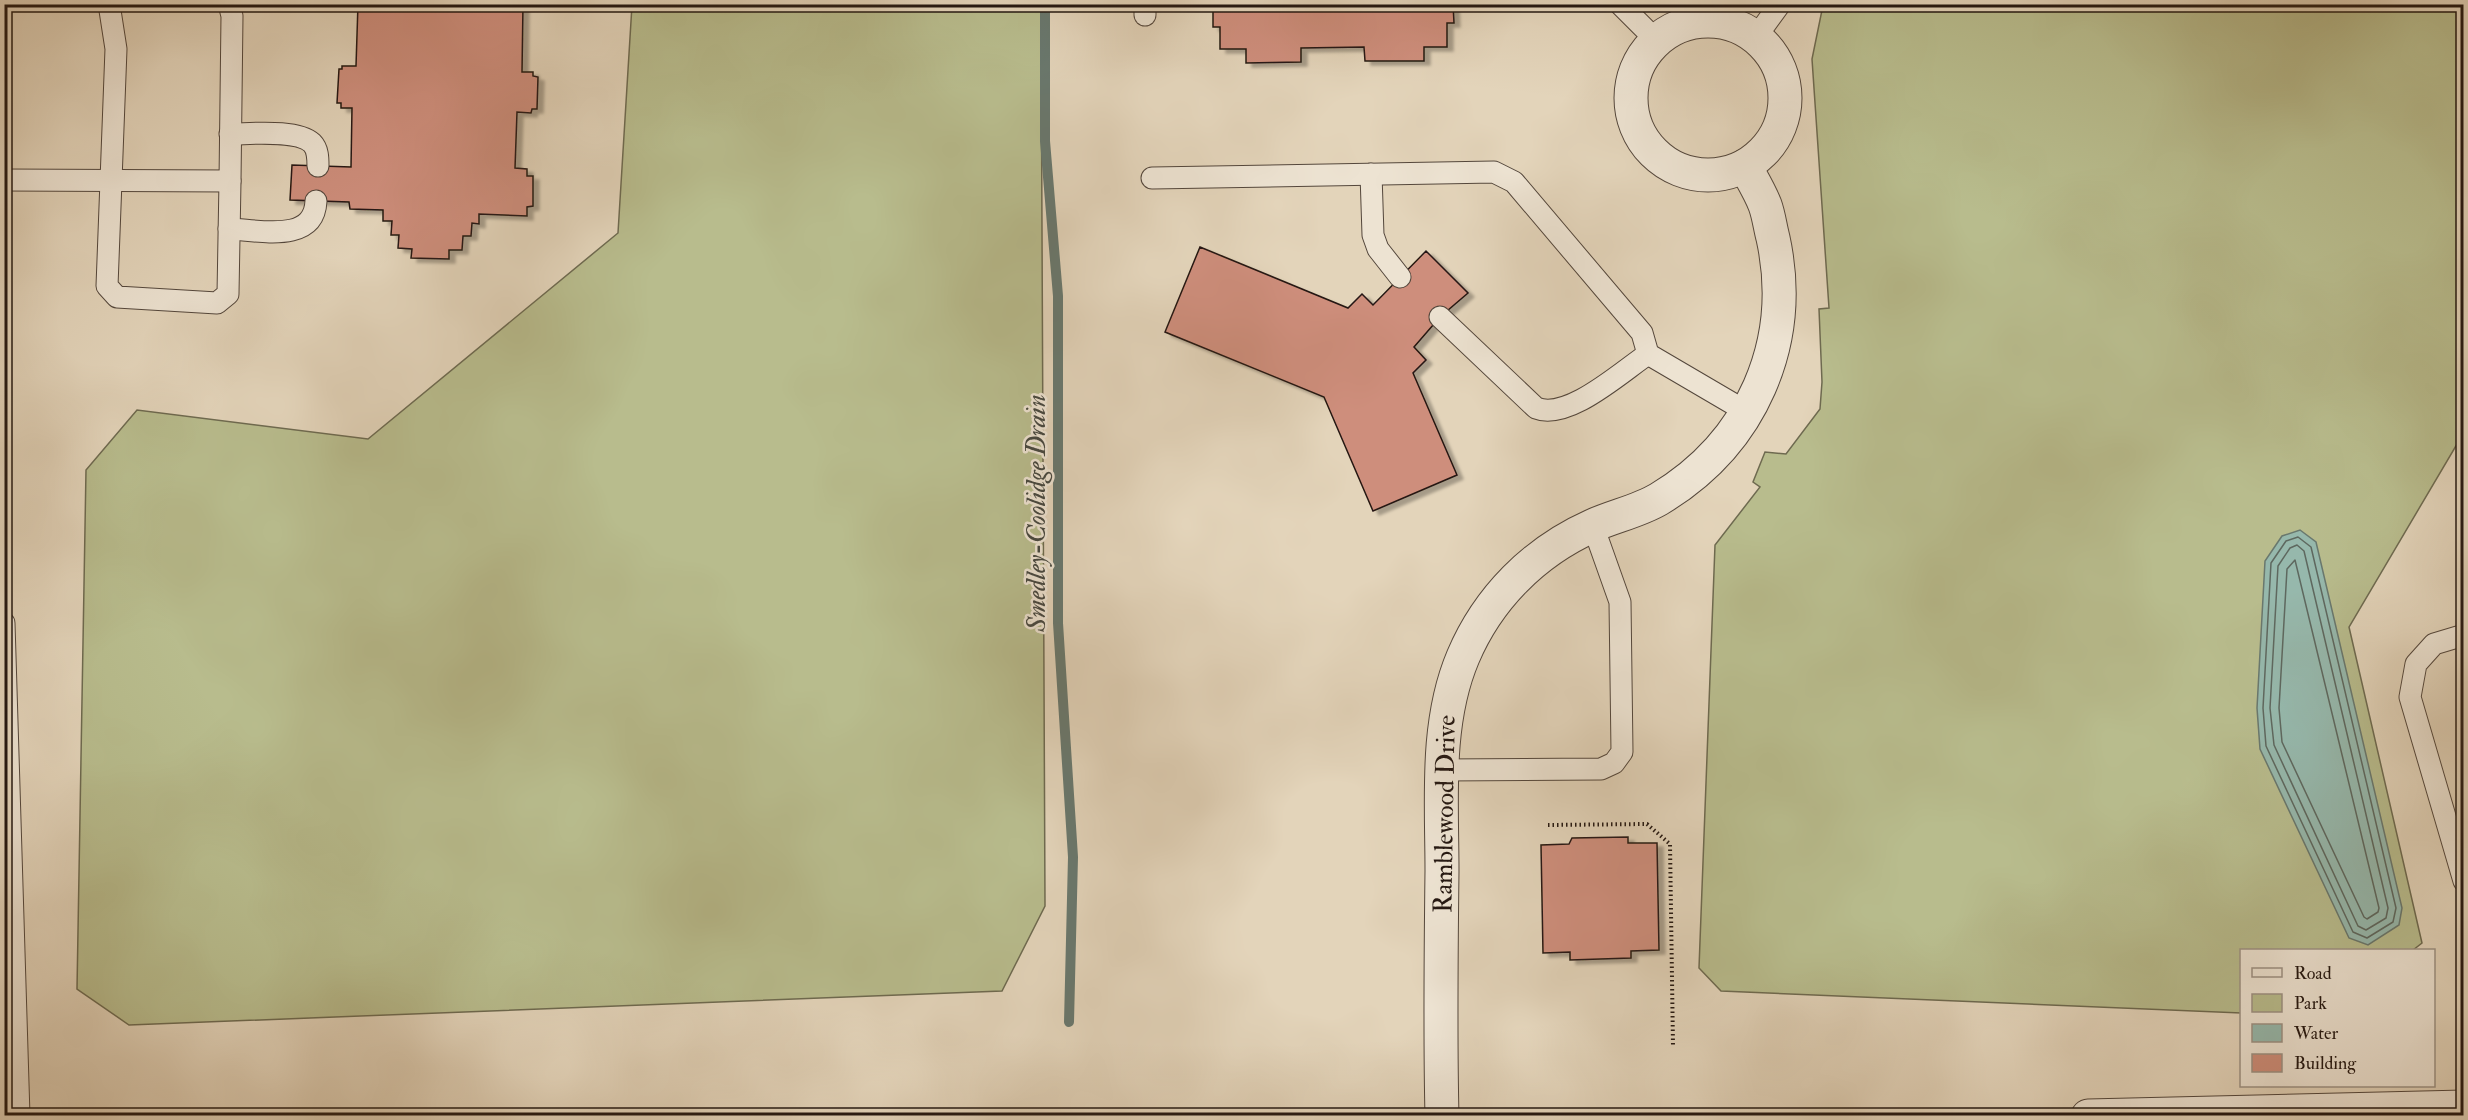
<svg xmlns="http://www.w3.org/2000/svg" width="2468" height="1120" font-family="'IM FELL Double Pica',serif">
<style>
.green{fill:#b8bc8d;stroke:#6e6a50;stroke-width:1.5}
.water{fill:#96b8ac;stroke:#69786e;stroke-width:1.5}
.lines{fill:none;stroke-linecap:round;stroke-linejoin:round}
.shore{stroke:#5e685f;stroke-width:1.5}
.stream{stroke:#69786e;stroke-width:10}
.building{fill:#ce8e7b;stroke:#251812;stroke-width:1.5;filter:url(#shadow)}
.service-casing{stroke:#54473c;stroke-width:23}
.minor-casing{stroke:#54473c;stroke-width:35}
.tertiary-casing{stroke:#54473c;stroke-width:35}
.path{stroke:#251812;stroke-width:4;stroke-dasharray:1.5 3;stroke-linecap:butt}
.service{stroke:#ede3d2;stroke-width:21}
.minor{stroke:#ede3d2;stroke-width:33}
.tertiary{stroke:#ede3d2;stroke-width:33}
.labels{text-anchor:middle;stroke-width:5;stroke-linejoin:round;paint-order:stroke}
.street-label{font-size:26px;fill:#251812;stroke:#ede3d2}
.water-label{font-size:27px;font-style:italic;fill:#474840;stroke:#ede3d2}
</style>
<defs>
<filter id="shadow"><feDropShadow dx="6" dy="4" stdDeviation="1.5" flood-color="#0004"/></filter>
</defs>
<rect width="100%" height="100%" fill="#e3d4ba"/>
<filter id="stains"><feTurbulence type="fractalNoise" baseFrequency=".00333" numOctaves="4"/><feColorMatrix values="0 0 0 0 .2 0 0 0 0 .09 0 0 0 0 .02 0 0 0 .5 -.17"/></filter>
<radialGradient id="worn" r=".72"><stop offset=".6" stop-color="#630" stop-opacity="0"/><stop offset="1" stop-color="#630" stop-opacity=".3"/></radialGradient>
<!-- green -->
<g class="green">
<polygon points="1827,4 2463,5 2463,434 2349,627 2422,943 2413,950 2242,950 2241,1013 1721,991 1699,968 1715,545 1760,487 1753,482 1765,452 1786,454 1820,409 1822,382 1819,309 1829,308 1812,59 1822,10"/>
<polygon points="632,5 1041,5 1045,906 1002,991 129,1025 77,989 86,470 137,410 368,439 618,233"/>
</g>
<!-- water -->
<polygon class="water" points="2300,530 2316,542 2402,908 2399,925 2368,945 2349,938 2260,749 2257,708 2265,561 2282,536"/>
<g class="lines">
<!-- shore -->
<g class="shore">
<polygon points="2298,537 2311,547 2396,908 2393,922 2367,938 2353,932 2266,746 2263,708 2271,563 2286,541"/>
<polygon points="2297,545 2304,551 2388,908 2386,918 2366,930 2358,926 2274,745 2270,708 2278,566 2290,548"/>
<polygon points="2295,560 2379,908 2378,912 2367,919 2364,917 2282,742 2279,708 2287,569"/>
</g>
<!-- stream -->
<polyline class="stream" points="1045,4 1045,141 1058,296 1058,623 1073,857 1069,1022"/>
</g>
<!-- building -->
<g class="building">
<polygon points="358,4 523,4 522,72 533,72 533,76 538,77 537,109 532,109 531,113 517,112 515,168 527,169 527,176 533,176 533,206 527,207 527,216 479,214 479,224 472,223 471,236 463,236 462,250 449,250 449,259 411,258 412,249 398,248 399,235 391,235 392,221 383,221 383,210 350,209 349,202 290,200 292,165 351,167 352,108 341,108 341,103 337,103 339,69 342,69 342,66 356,66"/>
<polygon points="1213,4 1453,4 1454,23 1447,23 1447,47 1424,47 1424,61 1365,61 1364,47 1301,48 1301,62 1246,63 1246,49 1220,49 1220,27 1213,27"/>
<polygon points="1200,247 1348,308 1362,294 1373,305 1426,251 1468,293 1440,317 1414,347 1426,360 1413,373 1457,475 1373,511 1324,397 1165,332"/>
<polygon points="1628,837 1628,843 1657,843 1659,950 1631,951 1631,958 1570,960 1570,952 1543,953 1541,845 1569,844 1572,838"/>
</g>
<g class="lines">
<defs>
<g id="service">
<polyline points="109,4 116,49 107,286 117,297 217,303 228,294 230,181"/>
<polyline points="1145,4 1145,15"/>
<polyline points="1620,4 1656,40"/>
<polyline points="1756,37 1780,4"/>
<path d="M 230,134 C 250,134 297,129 312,143 C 318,149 318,158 318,166"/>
<polyline points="1371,174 1373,235 1378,249 1400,277"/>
<polyline points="1152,178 1494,172 1514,182 1642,333 1648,354 1747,412"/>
<polyline points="4,180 230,181 232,16 229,4"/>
<path d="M 229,229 C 259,230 314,244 316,201"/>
<path d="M 1440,317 L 1536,408 C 1568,421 1621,372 1648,354"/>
<polyline points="4,623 19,1116"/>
<polyline points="2464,635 2434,644 2416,664 2410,697 2464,881"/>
<polyline points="1442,770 1601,769 1614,763 1622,752 1620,602 1593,526"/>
</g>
<g id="minor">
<circle cx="1708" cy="98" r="77"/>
<path d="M 1442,1116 C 1440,1034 1441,952 1442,871 C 1442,800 1435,723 1463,657 C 1488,598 1534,552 1592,526 C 1614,516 1639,511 1659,499 C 1752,443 1796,343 1773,238 C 1770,227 1769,216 1765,205 C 1760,192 1752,179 1745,166"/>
</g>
<polyline id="tertiary" points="2088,1116 2464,1107"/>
</defs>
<!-- service casing -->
<use href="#service" class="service-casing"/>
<!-- minor casing -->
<use href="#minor" class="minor-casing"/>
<!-- tertiary casing -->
<use href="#tertiary" class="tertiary-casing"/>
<!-- path -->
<polyline class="path" points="1548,825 1647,824 1670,844 1673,1046"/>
<!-- service -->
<use href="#service" class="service"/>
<!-- minor -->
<use href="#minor" class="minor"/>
<!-- tertiary -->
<use href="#tertiary" class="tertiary"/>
</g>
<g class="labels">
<!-- street labels -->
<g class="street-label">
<text transform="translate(1444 814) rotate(-89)" y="9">Ramblewood Drive</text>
</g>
<!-- water labels -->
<g class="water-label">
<text transform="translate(1036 513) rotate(-90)" y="9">Smedley-Coolidge Drain</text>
</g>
</g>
<!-- margin -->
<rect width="2468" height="1120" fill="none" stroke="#e3d4ba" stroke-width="24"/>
<rect x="6" y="6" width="2456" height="1108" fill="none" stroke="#251812" stroke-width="3"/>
<rect x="12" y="12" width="2444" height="1096" fill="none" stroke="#251812" stroke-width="1.5"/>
<!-- legend -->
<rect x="2240" y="949" width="195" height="138" fill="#ede3d2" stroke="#9d9285" stroke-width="1.5"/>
<rect x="2252" y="968" width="30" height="9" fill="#ede3d2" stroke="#9d9285" stroke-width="1.5"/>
<text x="2294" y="979" font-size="18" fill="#251812">Road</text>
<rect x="2252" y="994" width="30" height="18" fill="#b8bc8d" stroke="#9d9285" stroke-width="1.5"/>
<text x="2294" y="1009" font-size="18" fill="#251812">Park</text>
<rect x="2252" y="1024" width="30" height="18" fill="#96b8ac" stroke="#9d9285" stroke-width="1.5"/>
<text x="2294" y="1039" font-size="18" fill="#251812">Water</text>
<rect x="2252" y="1054" width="30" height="18" fill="#ce8e7b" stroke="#9d9285" stroke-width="1.5"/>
<text x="2294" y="1069" font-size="18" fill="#251812">Building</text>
<rect width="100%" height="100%" filter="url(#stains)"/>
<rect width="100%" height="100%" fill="url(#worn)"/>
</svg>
